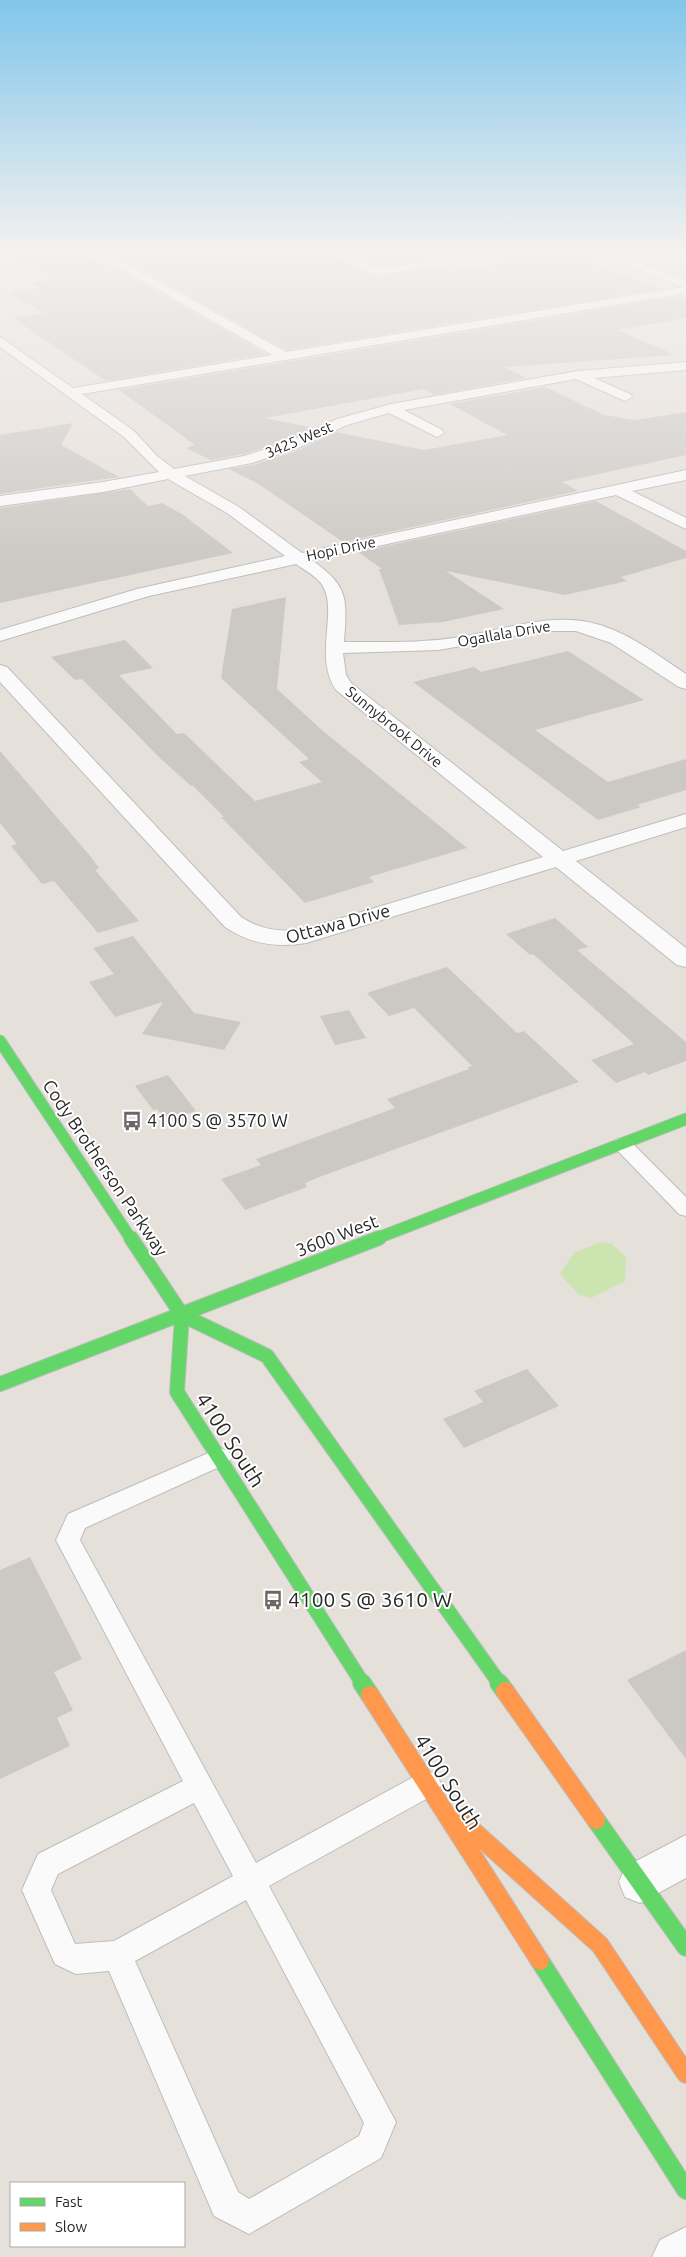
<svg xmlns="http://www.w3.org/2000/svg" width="686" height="2257" font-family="Ubuntu,sans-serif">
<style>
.green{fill:#cce4b0}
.building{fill:#ccc9c5}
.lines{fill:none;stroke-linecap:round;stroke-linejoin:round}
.lane-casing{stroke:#bebdbe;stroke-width:2}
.street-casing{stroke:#bebdbe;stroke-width:2}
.fast-far2-casing{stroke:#bebdbe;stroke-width:13}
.fast-far1-casing{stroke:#bebdbe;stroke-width:16}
.fast-casing{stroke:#bebdbe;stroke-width:20}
.slow-casing{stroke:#bebdbe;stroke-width:20}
.lane{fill:#fbfafa;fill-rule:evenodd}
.street{fill:#fbfafa;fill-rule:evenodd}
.fast-far2{stroke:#63d668;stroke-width:11}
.fast-far1{stroke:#63d668;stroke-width:14}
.fast{stroke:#63d668;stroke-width:18}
.slow{stroke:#ff974d;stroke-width:18}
.labels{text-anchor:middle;stroke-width:4;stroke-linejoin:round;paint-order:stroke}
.far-street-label{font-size:15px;fill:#272727;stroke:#fff}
.street-label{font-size:18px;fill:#272727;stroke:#fff}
.poi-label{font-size:18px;fill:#272727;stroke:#fff;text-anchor:start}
.near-street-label{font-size:21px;fill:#272727;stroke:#fff}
.near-poi-label{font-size:21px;fill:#272727;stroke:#fff;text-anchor:start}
</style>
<rect width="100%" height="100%" fill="#e6e0db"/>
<!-- green -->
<polygon class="green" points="600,1242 612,1244 626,1257 625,1281 591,1298 579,1295 560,1274 574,1253"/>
<!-- building -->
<g class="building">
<polygon points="10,253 80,253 82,257 119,270 266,354 106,381 13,318 43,313 9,292 39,288 31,283 52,280"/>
<polygon points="102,253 326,253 376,277 458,265 464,268 570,256 662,289 286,350 129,262"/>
<polygon points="405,253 428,253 440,258 377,266 361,259"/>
<polygon points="681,296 686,298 686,318 617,330 675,355 504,367 527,378 434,395 424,389 265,418 314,428 287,440 244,454 211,460 186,448 195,445 119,390"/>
<polygon points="545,387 604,415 635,420 686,412 686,455 562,482 578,491 343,542 257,483 229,469 253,465 299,450 336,432 424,450 507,435 450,404"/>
<polygon points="73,423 61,445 119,477 0,494 0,435"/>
<polygon points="130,489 148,506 162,503 182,514 233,553 0,603 0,508"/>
<polygon points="596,501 686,551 686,558 621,577 627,581 565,595 446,571 504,609 443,622 399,625 379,569 382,569 358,552"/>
<polygon points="286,597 277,689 323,731 467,848 369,877 374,882 305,903 221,817 224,817 192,785 191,786 162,760 82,679 75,680 51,657 125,640 153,668 119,675 177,734 184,733 255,801 322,782 299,762 309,759 221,678 232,609"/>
<polygon points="568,651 644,700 535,730 608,782 686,759 686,790 637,805 641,807 598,820 413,682 474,667 481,672"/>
<polygon points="0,751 91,857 99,868 95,870 139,921 98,933 54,881 42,884 11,846 17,844 0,823"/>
<polygon points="555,918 588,947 577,950 686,1042 686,1061 648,1075 645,1072 616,1083 591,1060 634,1044 533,954 530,955 506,934"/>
<polygon points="133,936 194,1013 241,1022 224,1050 142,1034 163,1002 115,1017 89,982 114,974 93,948"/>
<polygon points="447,967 517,1033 524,1031 579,1082 322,1176 305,1183 307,1187 245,1210 221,1179 261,1165 256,1159 395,1108 387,1099 469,1069 468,1067 472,1066 414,1008 389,1016 367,993"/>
<polygon points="349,1010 366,1038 335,1045 320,1016"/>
<polygon points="168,1075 196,1111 166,1121 157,1109 153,1110 135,1086"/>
<polygon points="527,1369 559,1406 464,1448 443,1419 483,1402 474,1391"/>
<polygon points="30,1557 82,1659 54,1672 73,1710 57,1718 70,1746 0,1779 0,1570"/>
<polygon points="686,1650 686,1759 627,1680"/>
</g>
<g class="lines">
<defs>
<g id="lane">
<polygon points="622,1138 629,1140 686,1197 686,1216 679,1214 615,1148 613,1144 615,1140"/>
<path d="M 220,1448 L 228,1451 L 232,1457 L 228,1463 L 85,1528 L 80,1540 L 256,1863 L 417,1775 L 427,1771 L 437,1775 L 441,1784 L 437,1793 L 269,1886 L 396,2122 L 381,2158 L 249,2234 L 214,2216 L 109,1971 L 76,1974 L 55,1964 L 22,1890 L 38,1854 L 183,1781 L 56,1540 L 68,1514 ZM 194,1803 L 233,1876 L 114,1941 L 75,1944 L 51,1890 L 58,1874 ZM 246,1900 L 364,2123 L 359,2136 L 249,2199 L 238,2192 L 135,1961 Z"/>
</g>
<g id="street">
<path d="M 82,253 L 97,253 L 128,264 L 286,352 L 684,287 L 599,255 L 598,253 L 612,253 L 686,280 L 686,293 L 82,394 L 134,431 L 157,456 L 174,469 L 244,456 L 288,442 L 337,419 L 391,404 L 578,371 L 686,362 L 686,370 L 594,378 L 630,394 L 632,397 L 625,401 L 576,379 L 404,410 L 442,430 L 444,433 L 437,437 L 389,413 L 347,425 L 298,448 L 252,463 L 185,476 L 239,507 L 302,553 L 686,470 L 686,480 L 632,491 L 686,518 L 686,529 L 616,495 L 312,560 C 349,587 347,598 344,642 C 381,642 418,643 454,638 C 503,631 551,610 600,625 C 632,635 659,656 686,674 L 686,689 L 679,687 L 611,643 L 576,631 L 541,631 L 439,650 L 343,653 L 346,675 L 351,683 L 563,851 L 686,814 L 686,827 L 576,861 L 686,948 L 686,967 L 677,965 L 556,867 L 306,943 C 276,948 250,944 225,927 L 0,682 L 0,665 L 7,667 L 241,917 C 264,932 285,933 312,927 L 543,857 L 336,690 C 312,655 341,607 320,582 C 314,575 303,569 296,564 L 149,596 L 0,641 L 0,630 L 137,589 L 285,556 L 227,513 L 168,479 L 103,492 L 0,506 L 0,496 L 103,482 L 159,472 L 124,437 L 0,347 L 0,337 L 73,388 L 272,355 L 120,268 L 83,255 Z"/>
<polygon points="328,253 342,253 377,268 488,253 514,253 509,256 376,275"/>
<polygon points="686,1835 686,1878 640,1903 625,1897 619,1882 625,1867"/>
<polygon points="686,2227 686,2257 652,2257 660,2240"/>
</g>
<g id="fast-far2">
<polyline points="0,1041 131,1239"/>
<polyline points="375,1239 686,1119"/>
</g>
<g id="fast-far1">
<polyline points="131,1238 182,1315"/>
<polyline points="182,1315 177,1392 363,1684"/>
<polyline points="182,1315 267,1356 500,1684"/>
<polyline points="0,1384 379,1238"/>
</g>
<g id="fast">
<polyline points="362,1683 370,1695"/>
<polyline points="499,1683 505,1691"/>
<polyline points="596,1820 686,1947"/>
<polyline points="540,1961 686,2190"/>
</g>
<g id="slow">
<polyline points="505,1691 596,1820"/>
<polyline points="370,1695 540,1961"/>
<polyline points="460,1819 600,1945 686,2074"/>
</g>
</defs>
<!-- lane casing -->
<use href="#lane" class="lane-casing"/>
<!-- street casing -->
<use href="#street" class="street-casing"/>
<!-- fast-far2 casing -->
<use href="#fast-far2" class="fast-far2-casing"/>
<!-- fast-far1 casing -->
<use href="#fast-far1" class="fast-far1-casing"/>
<!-- fast casing -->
<use href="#fast" class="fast-casing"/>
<!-- slow casing -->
<use href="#slow" class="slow-casing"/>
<!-- lane -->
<use href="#lane" class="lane"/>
<!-- street -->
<use href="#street" class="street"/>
<!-- fast-far2 -->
<use href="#fast-far2" class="fast-far2"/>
<!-- fast-far1 -->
<use href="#fast-far1" class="fast-far1"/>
<!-- fast -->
<use href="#fast" class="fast"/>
<!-- slow -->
<use href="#slow" class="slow"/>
</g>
<!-- sky -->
<linearGradient id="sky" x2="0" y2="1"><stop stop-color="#81c6eb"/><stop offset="0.44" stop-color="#f4f1ef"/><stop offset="1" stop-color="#f4f1ef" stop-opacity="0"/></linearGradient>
<rect width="686" height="569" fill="url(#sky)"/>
<!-- icons -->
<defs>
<symbol id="bus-bare" viewBox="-9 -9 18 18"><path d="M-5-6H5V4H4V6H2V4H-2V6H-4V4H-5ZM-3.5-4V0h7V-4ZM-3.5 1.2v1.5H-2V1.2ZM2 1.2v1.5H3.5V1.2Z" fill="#6a6866" stroke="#fff" stroke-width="2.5" paint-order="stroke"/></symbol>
</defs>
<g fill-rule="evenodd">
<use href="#bus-bare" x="118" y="1107" width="28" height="28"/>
<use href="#bus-bare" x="259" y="1586" width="28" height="28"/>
</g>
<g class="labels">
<!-- far-street labels -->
<g class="far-street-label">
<text transform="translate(299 440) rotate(-23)" y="5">3425 West</text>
<text transform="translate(341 549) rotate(-12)" y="5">Hopi Drive</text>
<text transform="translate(504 634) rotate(-10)" y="5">Ogallala Drive</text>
<text transform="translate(394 727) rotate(39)" y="5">Sunnybrook Drive</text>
</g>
<!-- street labels -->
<g class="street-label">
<text transform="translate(338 924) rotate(-15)" y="6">Ottawa Drive</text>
<text transform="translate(105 1168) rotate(56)" y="6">Cody Brotherson Parkway</text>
<text transform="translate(337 1236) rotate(-21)" y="6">3600 West</text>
</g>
<!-- poi labels -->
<g class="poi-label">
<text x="147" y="1127">4100 S @ 3570 W</text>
</g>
<!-- near-street labels -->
<g class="near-street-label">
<text transform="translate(230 1440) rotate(57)" y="7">4100 South</text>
<text transform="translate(448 1782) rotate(58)" y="7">4100 South</text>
</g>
<!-- near-poi labels -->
<g class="near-poi-label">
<text x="288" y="1607">4100 S @ 3610 W</text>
</g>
</g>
<!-- legend -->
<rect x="10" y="2182" width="175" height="65" fill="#ffffff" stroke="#a9a9a9"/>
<rect x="20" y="2198" width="25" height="8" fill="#63d668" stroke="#a9a9a9"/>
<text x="55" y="2207" font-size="15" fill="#272727">Fast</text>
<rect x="20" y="2223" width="25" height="8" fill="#ff974d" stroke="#a9a9a9"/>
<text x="55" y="2232" font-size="15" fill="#272727">Slow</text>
</svg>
